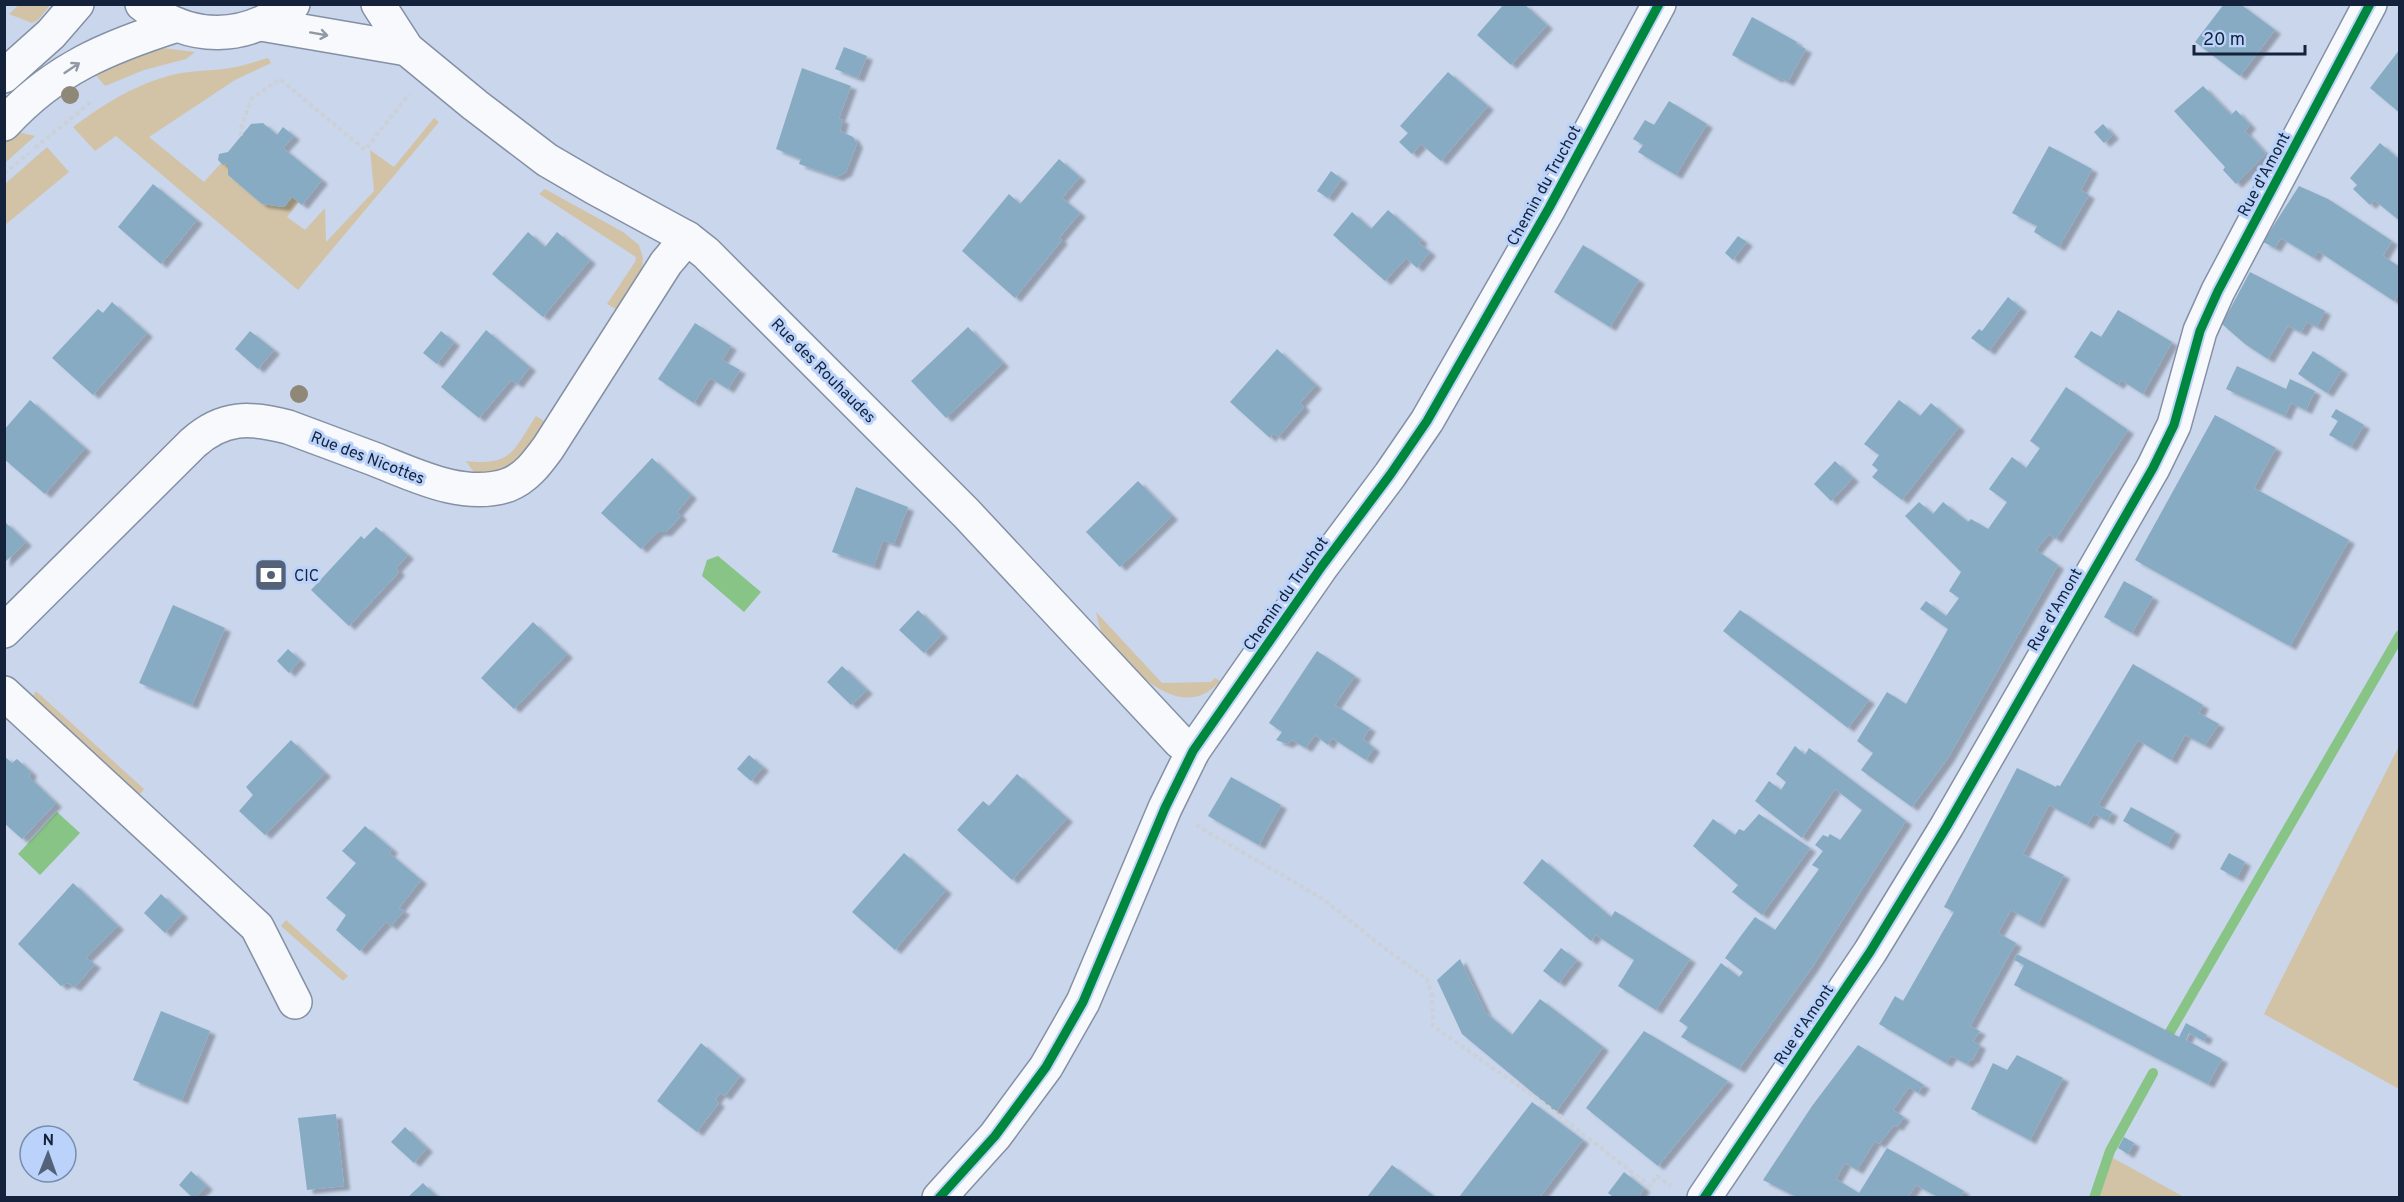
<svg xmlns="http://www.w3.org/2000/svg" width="2404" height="1202" font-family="Overpass,sans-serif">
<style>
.green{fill:#d2c3a7}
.water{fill:#87c486}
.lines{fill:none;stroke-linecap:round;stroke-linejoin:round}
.stream{stroke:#87c486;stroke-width:10}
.building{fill:#86abc3;filter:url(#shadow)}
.minor-casing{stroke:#8490a4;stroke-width:36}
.tertiary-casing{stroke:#8490a4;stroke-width:36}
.secondary-casing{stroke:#8490a4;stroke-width:36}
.path{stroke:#ccd1d8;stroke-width:4;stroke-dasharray:4.5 3;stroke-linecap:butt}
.minor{stroke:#f7f9fc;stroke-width:33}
.tertiary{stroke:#f7f9fc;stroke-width:33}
.secondary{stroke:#f7f9fc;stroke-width:33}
.cycleway-casing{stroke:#bbd3fa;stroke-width:13}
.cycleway{stroke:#00873e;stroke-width:9}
.tree{fill:#908877}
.oneway{stroke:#9199a5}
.labels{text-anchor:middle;stroke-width:6;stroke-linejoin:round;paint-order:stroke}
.street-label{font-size:16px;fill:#14233b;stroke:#bbd3fa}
.poi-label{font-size:16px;fill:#14233b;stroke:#bbd3fa;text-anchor:start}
</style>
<defs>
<filter id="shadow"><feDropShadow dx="6" dy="4" stdDeviation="1.5" flood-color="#0004"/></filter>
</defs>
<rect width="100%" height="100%" fill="#c9d6ec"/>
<!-- green -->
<g class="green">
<polygon points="19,5 19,4 50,5 38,20 32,23 9,14"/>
<polygon points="154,47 195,52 186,59 144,70 105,86 91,69"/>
<path d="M 268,58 L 271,63 L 235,80 L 149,137 L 204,182 L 221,163 L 228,164 L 228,175 L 262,204 L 284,207 L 292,197 L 299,202 L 287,217 L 305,230 L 325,208 L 326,242 L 374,191 L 370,150 L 394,167 L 434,118 L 439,122 L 298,290 L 116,136 L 95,151 L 73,127 C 104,104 137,83 176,74 C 196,70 216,71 236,67 C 247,65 257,61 268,58 Z"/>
<polygon points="18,132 35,136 5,163 5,139"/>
<polygon points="47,147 69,172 5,225 5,184"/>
<polygon points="545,189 623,232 639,245 643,258 642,268 616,309 607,304 635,262 636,257 539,194"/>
<path d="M 536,416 L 544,421 C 525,455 517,472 475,474 L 466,461 C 512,466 513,451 536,416 Z"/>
<path d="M 1096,612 L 1162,683 L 1211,682 L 1215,678 L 1220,681 C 1188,718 1149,685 1124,660 C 1118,653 1109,647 1105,639 C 1100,631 1098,621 1096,612 Z"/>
<polygon points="36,691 144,789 139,795 31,698"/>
<polygon points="2399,746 2399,1089 2264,1014"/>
<polygon points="286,920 348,976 343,981 281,926"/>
<polygon points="2113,1158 2184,1197 2097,1197"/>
</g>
<!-- water -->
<g class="water">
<polygon points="718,556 761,592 744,612 702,576 707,560"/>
<polygon points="57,812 80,833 40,875 18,854"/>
</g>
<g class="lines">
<!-- stream -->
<g class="stream">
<polyline points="2170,1032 2400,635"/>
<polyline points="2094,1198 2110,1151 2153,1073"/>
</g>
</g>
<!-- building -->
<g class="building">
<polygon points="1504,4 1524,4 1547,25 1511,65 1477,35"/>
<polygon points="2224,4 2240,4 2275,30 2240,76 2195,42"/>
<polygon points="1752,17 1797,42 1796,44 1806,49 1788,82 1778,77 1777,79 1732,55"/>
<polygon points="844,47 867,56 858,78 835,69"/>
<polygon points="2400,49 2400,113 2370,88"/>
<polygon points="802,68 851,86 839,118 843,120 840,131 853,137 857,144 846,172 837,177 799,164 801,159 776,149"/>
<polygon points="1448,72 1488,106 1441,161 1421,144 1412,154 1399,142 1408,133 1400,126"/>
<polygon points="2203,86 2231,115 2236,110 2250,125 2245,131 2266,154 2236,184 2223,170 2225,167 2174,111"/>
<polygon points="1669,101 1707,124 1676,175 1638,152 1643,145 1633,139 1645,120 1654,125"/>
<polygon points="263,123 277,135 283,127 294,136 283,148 322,180 302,205 292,197 284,207 262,204 228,175 228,164 223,165 218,160 219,154 228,152 251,124"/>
<polygon points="2103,124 2113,135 2104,143 2094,132"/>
<polygon points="2380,143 2400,160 2400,221 2374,200 2370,205 2353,189 2357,185 2350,178"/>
<polygon points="2049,146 2092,169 2081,190 2089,195 2059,247 2034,232 2037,226 2012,213"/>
<polygon points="1059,159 1080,177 1062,198 1080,213 1059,238 1062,240 1015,298 962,251 1009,194 1020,204"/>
<polygon points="1331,171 1342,179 1328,198 1317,191"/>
<polygon points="153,184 197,220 161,264 118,227"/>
<polygon points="2299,186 2328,199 2392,241 2383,256 2400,267 2400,292 2394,301 2318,251 2314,258 2281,238 2275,248 2263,242"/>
<polygon points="1388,210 1422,240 1419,243 1430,252 1417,268 1406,258 1385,281 1333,235 1352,212 1371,229"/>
<polygon points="528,232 545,247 557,232 590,260 543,317 492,274"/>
<polygon points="1738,236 1747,242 1733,260 1725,253"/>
<polygon points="1583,245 1639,280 1610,327 1554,292"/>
<polygon points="2250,272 2325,311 2317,327 2307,322 2301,332 2288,326 2268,359 2245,344 2222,324"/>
<polygon points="2008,297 2021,308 1989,351 1971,338 1979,329 1982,331"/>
<polygon points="112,302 147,333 93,395 52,358 98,309 103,313"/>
<polygon points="2118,310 2172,342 2143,394 2121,380 2118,385 2074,357 2091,331 2101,337"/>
<polygon points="695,323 731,346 722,360 740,370 728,389 710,378 694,403 658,379"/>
<polygon points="968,327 1003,363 946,418 911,381"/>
<polygon points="486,330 530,367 517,384 511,380 479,418 441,387"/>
<polygon points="250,331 274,350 258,369 235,349"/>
<polygon points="441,331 454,342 437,364 423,353"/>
<polygon points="1277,349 1316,385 1300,403 1304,407 1278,437 1273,433 1270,438 1230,402"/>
<polygon points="2313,351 2342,370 2327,393 2298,374"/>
<polygon points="2237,366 2286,389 2290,379 2315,391 2306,410 2291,403 2285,416 2226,389"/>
<polygon points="2066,387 2128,430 2056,539 2049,534 2036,550 2058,565 1948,758 1912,807 1861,770 1873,753 1857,741 1887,692 1906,704 1948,629 1920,609 1926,601 1946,616 1959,598 1949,591 1961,572 1905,516 1919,502 1933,514 1943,502 1968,522 1971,519 1988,529 2007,502 1989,489 2012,457 2026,468 2040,448 2030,441"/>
<polygon points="30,400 85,448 45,494 4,459 4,430"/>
<polygon points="1899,400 1920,416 1931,403 1959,427 1902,500 1872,477 1878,470 1872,465 1879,455 1864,444"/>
<polygon points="2336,409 2364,425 2351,447 2329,435 2338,421 2331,417"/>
<polygon points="2215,415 2276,448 2254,488 2349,540 2290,646 2135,560"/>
<polygon points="652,458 691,495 677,512 681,516 666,532 658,532 641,549 601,513"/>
<polygon points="1835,461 1853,478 1831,501 1814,484"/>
<polygon points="1138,481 1172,516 1120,567 1086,532"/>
<polygon points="856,487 908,507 894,544 883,540 874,566 832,552"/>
<polygon points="4,521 26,542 4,563"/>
<polygon points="376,527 408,555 396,568 399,572 349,626 311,590 361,536 364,539"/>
<polygon points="2124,581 2153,597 2132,633 2104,617"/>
<polygon points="173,605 225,628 192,705 139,683"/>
<polygon points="918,610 942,634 924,653 899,630"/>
<polygon points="1740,610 1869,700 1848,728 1723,631"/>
<polygon points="533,622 567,654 514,709 481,678"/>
<polygon points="288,649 300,660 289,673 277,661"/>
<polygon points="1317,651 1355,676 1335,705 1370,728 1363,739 1374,748 1366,760 1332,738 1328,745 1315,735 1306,748 1292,740 1287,744 1276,740 1282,732 1269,723"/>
<polygon points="2133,664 2203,705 2199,713 2219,724 2205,745 2185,735 2171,760 2138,740 2098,805 2112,812 2108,821 2094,814 2087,825 2049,805 2023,854 2064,875 2038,924 2011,910 1998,933 2016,943 1970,1026 1980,1031 1973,1041 1980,1045 1973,1060 1971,1059 1967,1064 1951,1056 1946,1063 1879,1024 1895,996 1903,1001 1954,912 1944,907 2017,768 2056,787 2057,785 2060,786"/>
<polygon points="842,666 867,690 851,705 827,682"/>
<polygon points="291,740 325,773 265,835 239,811 253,795 246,787"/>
<polygon points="1795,746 1805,755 1809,748 1906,821 1811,969 1739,1069 1681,1037 1688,1027 1679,1021 1721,963 1739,977 1743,972 1725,958 1740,937 1755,917 1775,930 1819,869 1812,865 1823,851 1815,845 1823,835 1828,837 1830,834 1840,840 1862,810 1835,789 1802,838 1755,801 1769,781 1781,790 1786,782 1776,774"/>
<polygon points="749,755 763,767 751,781 737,769"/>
<polygon points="4,756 12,763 17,759 31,772 29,777 56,803 22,839 4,823"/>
<polygon points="1017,774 1067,818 1012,880 957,830 983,801 989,806"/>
<polygon points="1231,777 1281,805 1259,845 1208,816"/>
<polygon points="2131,807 2175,831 2167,846 2123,821"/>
<polygon points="1759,814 1810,848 1762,915 1732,892 1738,885 1693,846 1713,819 1735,835 1739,829 1744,831"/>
<polygon points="365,826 392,849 389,853 421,880 399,908 404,911 391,926 386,922 360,951 336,930 346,915 326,898 356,863 342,851"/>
<polygon points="904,853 946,890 895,950 852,912"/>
<polygon points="2229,853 2245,862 2237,878 2220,869"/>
<polygon points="1542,859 1611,917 1615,911 1690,959 1656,1010 1618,986 1634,960 1596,935 1591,941 1523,883"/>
<polygon points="73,883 118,926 86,958 95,964 75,987 67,983 61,986 18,944"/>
<polygon points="161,894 182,914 165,933 144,913"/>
<polygon points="1561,948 1577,960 1559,983 1543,971"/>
<polygon points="2017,954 2179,1037 2186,1023 2207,1035 2204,1041 2189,1033 2186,1040 2222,1059 2208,1084 2014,985 2024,965 2014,960"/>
<polygon points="1460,959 1486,1013 1512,1035 1540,999 1603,1047 1556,1112 1462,1034 1437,980"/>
<polygon points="161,1011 210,1031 182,1100 133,1080"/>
<polygon points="1644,1031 1728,1081 1658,1166 1586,1108"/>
<polygon points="701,1043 740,1076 725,1096 720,1093 715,1100 719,1103 697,1132 657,1101"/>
<polygon points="1858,1045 1924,1085 1918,1093 1909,1087 1893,1110 1904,1117 1897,1127 1894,1125 1879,1144 1875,1141 1857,1170 1845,1163 1836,1179 1859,1193 1887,1148 1964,1191 1960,1197 1938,1197 1916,1185 1908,1197 1797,1197 1763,1180 1812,1106"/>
<polygon points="2017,1055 2063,1078 2030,1140 1971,1109 1993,1063 2007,1070"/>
<polygon points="1532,1102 1583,1140 1540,1197 1459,1197"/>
<polygon points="336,1114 344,1186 307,1190 298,1118"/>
<polygon points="405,1127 427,1148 414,1163 391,1142"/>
<polygon points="2124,1137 2134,1143 2128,1154 2118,1148"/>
<polygon points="1392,1165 1435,1197 1367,1197"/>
<polygon points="191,1171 207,1186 196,1197 192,1197 179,1185"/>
<polygon points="1624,1172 1644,1188 1639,1197 1613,1197 1608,1193"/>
<polygon points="423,1183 429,1189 438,1197 408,1197"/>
</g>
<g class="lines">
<defs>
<g id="minor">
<polyline points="378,4 407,49 475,105 547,160 595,188 687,238 706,253 966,513 1180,742 1193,751"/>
<polyline points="261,24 407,49"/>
<path d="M 4,631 L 193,443 C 223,416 250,417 288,427 C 317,438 345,448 374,459 C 415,475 463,500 508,485 C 526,478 537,463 548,448 L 666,263 L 687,238"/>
<polyline points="4,693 257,927 295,1002"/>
<polyline points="939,1198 995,1136 1046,1067 1083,1002 1165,808 1193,751 1322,566 1390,475 1427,421 1549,208 1659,4"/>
</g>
<polyline id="tertiary" points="1704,1198 1870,952 1947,826 2153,468 2174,425 2200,331 2218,291 2370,4"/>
<g id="secondary">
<path d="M 142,4 C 191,43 245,41 293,4"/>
<polyline points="4,76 51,34 77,4"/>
<path d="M 4,124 C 54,69 108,47 177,25"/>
</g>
</defs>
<!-- minor casing -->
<use href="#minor" class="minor-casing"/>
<!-- tertiary casing -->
<use href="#tertiary" class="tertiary-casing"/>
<!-- secondary casing -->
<use href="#secondary" class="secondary-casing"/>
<!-- path -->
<g class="path">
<polyline points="241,136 240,131 252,98 280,79 365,150 409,94"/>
<polyline points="35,148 92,101"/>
<polyline points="4,174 29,153"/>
<polyline points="1196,825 1323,899 1379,944 1427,979 1432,995 1433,1026 1539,1100 1650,1186 1657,1176 1671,1186"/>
</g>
<!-- minor -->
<use href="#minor" class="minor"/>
<!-- tertiary -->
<use href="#tertiary" class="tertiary"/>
<!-- secondary -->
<use href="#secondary" class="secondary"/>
<defs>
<g id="cycleway">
<polyline points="939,1198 995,1136 1046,1067 1083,1002 1165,808 1193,751 1322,566 1390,475 1427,421 1549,208 1659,4"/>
<polyline points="1704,1198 1870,952 1947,826 2153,468 2174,425 2200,331 2218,291 2370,4"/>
</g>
</defs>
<!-- cycleway casing -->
<use href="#cycleway" class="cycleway-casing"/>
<!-- cycleway -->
<use href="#cycleway" class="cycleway"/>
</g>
<!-- trees -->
<g class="tree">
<circle cx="70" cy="95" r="9"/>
<circle cx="299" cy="394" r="9"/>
</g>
<!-- one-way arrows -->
<defs><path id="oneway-shaft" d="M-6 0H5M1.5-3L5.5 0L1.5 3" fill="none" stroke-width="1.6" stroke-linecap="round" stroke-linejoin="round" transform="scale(1.5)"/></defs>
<g class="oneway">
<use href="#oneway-shaft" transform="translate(319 34) rotate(10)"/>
<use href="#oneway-shaft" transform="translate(72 68) rotate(-34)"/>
</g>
<!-- icons -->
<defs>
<symbol id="bank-square" viewBox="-11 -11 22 22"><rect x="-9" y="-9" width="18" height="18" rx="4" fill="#536279" stroke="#bbd3fa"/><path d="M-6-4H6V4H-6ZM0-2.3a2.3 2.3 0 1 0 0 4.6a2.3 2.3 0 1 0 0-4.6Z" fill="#fff"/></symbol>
</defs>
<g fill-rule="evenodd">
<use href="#bank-square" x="252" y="556" width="38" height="38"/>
</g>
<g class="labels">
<!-- street labels -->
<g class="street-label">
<text transform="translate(2263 174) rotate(-62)" y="6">Rue d'Amont</text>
<text transform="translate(1543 185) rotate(-61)" y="6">Chemin du Truchot</text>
<text transform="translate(824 370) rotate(45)" y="6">Rue des Rouhaudes</text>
<text transform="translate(368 457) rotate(21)" y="6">Rue des Nicottes</text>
<text transform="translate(1285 593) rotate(-55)" y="6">Chemin du Truchot</text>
<text transform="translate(2054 609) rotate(-60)" y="6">Rue d'Amont</text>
<text transform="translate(1803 1024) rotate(-56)" y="6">Rue d'Amont</text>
</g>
<!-- poi labels -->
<g class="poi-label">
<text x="294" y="581">CIC</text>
</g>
</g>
<!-- border -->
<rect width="2404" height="1202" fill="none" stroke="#14233b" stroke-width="12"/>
<!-- north arrow -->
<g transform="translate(48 1154) rotate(1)"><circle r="28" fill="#bbd3fa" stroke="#788dae" stroke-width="1.5"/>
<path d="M0-4.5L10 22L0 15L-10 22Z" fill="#536279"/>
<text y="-9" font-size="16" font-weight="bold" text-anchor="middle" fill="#14233b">N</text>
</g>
<!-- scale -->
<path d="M2194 45v9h111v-9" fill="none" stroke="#14233b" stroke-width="3"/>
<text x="2203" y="45" font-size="18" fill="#14233b" stroke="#bbd3fa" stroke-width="4.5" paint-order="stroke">20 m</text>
</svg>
